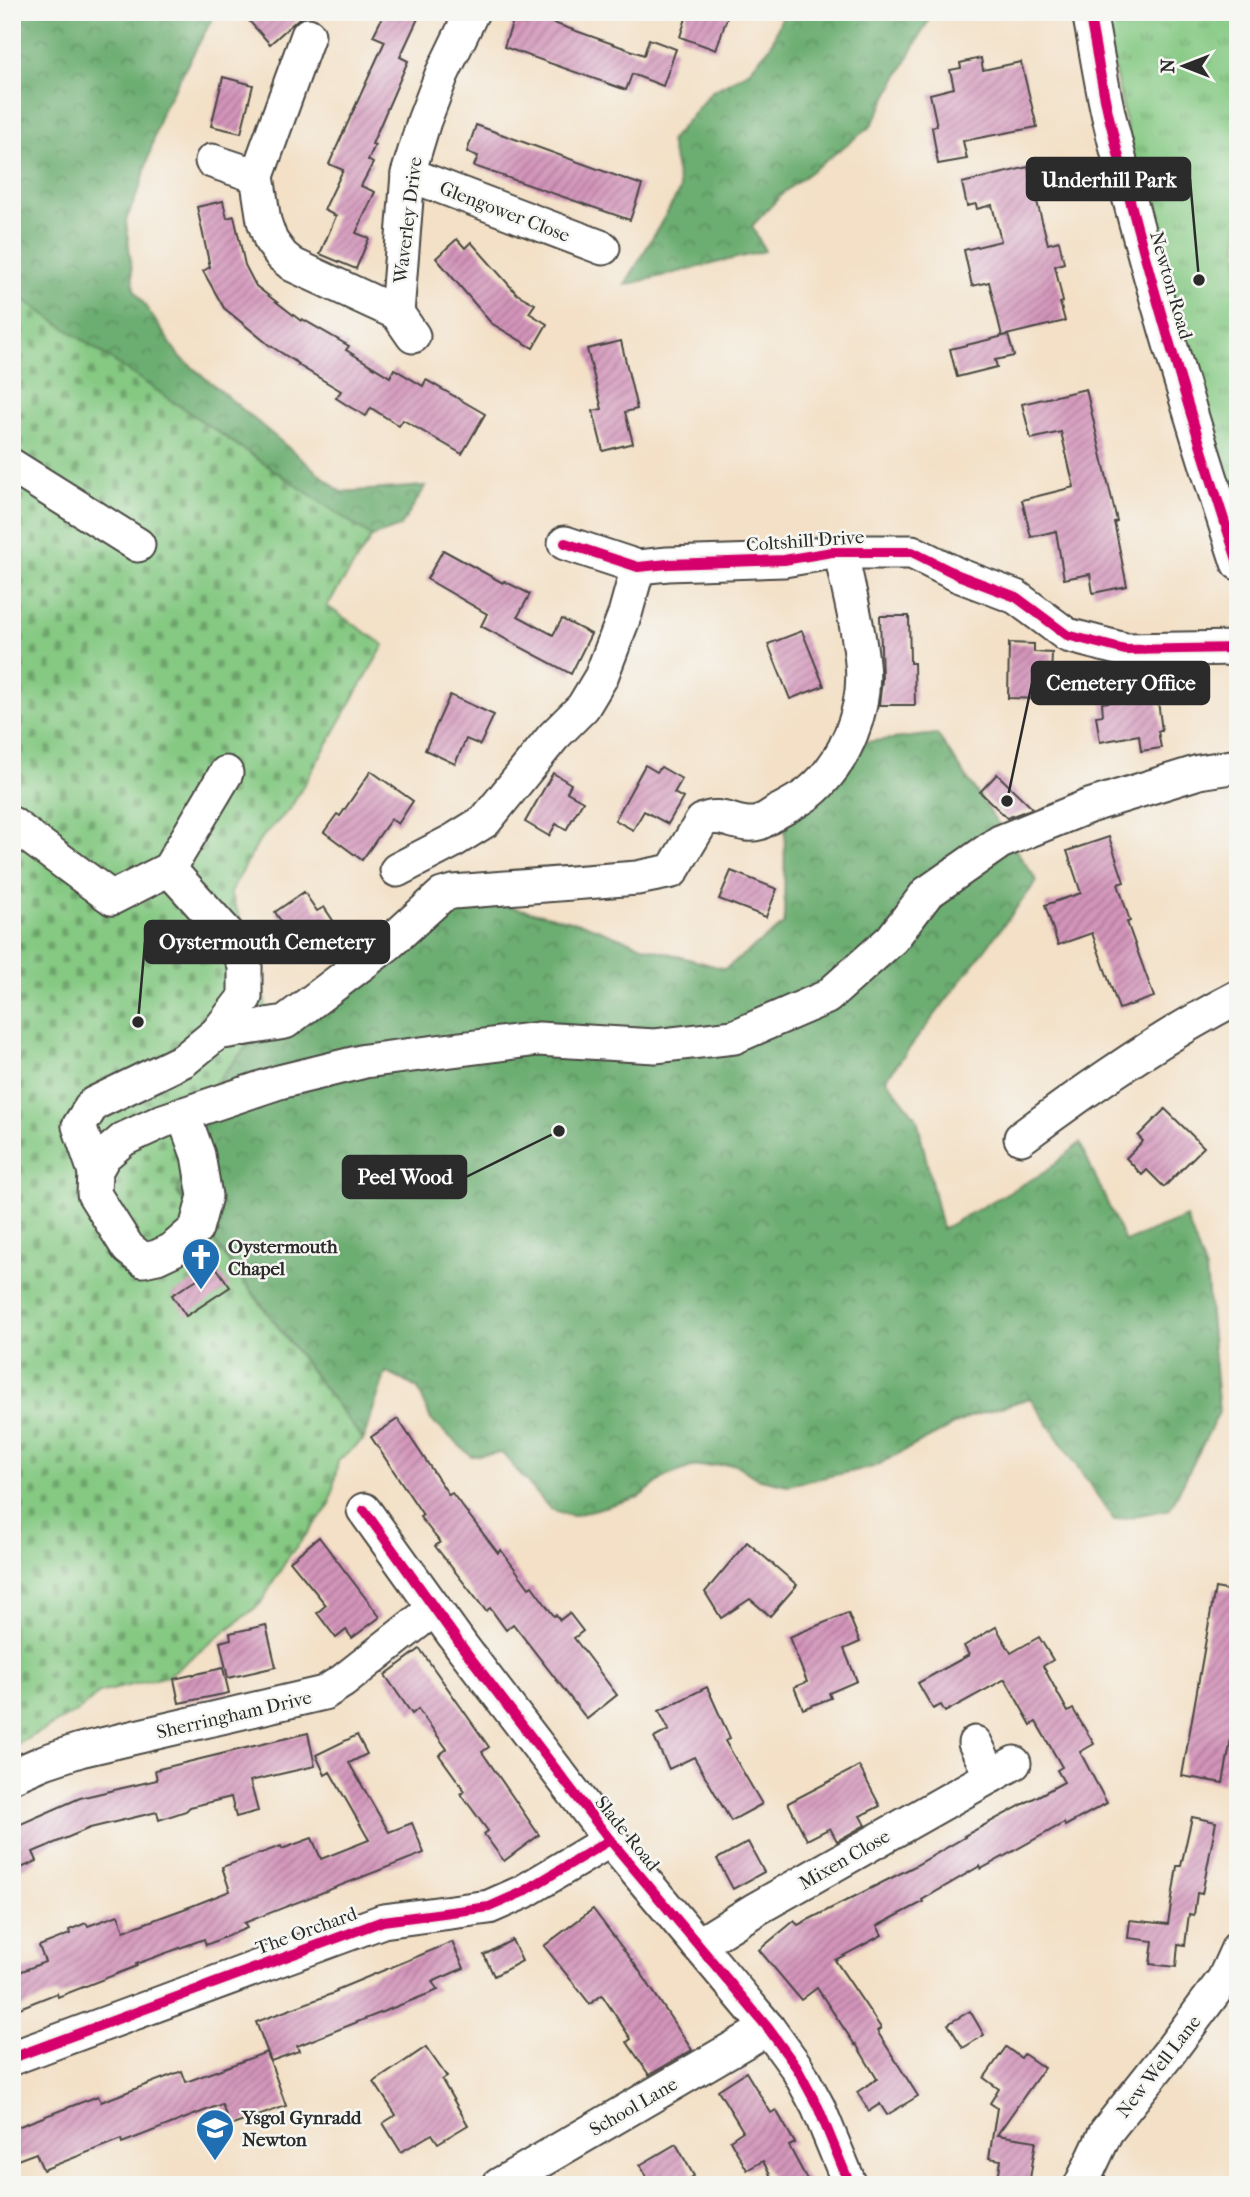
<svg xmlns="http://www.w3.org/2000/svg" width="1250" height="2197" font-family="'IM FELL French Canon',serif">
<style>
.forest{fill:url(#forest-crowns);stroke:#4c6c4e;stroke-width:2}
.cemetery{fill:url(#cemetery-stones);stroke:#587a57;stroke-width:2}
.park{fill:url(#park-tufts);stroke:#587a57;stroke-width:2}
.building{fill:url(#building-hatch)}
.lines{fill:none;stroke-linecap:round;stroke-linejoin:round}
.minor-casing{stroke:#494642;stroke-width:37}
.minor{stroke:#fff;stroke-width:33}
.cycleway-casing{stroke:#f6f6f2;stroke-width:15}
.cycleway{stroke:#d6006c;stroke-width:10}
.labels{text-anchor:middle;stroke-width:5;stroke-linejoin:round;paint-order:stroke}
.street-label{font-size:19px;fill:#2b2b2b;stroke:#f6f6f2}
.poi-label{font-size:19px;font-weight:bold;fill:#2b2b2b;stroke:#f6f6f2;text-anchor:start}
.leader{fill:none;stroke:#2b2b2b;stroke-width:2.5}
.callout-dot{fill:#2b2b2b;stroke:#f6f6f2;stroke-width:2.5}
.callout{fill:#2b2b2b;stroke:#2b2b2b;stroke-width:2.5}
.callout-label{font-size:21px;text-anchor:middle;font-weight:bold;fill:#fff}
</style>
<defs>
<pattern id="forest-crowns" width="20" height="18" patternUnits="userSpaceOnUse" patternTransform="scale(1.75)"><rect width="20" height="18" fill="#6cad71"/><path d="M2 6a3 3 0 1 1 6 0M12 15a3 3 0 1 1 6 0" fill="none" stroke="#598d5d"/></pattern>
<pattern id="cemetery-stones" width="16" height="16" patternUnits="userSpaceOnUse" patternTransform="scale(1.75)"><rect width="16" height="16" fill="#85c983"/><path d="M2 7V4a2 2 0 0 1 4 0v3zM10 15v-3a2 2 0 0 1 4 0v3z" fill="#6da36b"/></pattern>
<pattern id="park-tufts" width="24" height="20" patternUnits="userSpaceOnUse" patternTransform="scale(1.75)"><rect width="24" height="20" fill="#85c983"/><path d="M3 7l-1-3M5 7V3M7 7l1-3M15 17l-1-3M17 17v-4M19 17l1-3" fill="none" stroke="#6da36b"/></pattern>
<pattern id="building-hatch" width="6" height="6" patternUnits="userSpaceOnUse" patternTransform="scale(1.75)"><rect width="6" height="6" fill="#d394ba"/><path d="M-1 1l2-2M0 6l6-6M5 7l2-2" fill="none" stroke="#ab7997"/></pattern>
</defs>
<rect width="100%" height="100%" fill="#f6f6f2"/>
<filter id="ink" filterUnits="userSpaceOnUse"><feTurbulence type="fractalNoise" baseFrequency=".0143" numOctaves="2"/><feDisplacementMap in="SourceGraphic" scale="14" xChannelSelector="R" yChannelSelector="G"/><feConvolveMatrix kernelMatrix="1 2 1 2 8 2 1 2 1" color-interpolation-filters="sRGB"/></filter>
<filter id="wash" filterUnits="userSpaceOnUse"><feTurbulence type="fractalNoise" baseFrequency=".00686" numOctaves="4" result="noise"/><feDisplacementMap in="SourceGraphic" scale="28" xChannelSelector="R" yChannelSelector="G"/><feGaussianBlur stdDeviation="1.57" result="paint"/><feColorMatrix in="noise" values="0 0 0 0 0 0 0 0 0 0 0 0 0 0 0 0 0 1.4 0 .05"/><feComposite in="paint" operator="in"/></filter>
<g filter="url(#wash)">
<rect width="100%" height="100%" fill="#f3e0c6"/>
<!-- forest -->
<g class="forest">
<polygon points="12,12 216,12 161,113 141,185 126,220 134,289 179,356 341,492 426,486 400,527 372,537 12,292"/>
<polygon points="784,12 933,12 871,126 784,192 752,226 765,251 625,285 680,190 670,141 711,92 748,72 770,47"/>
<polygon points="937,734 1037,881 886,1079 917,1119 942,1229 1045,1172 1080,1143 1125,1242 1186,1217 1206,1271 1219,1412 1170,1509 1114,1520 1030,1398 969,1417 873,1467 788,1485 756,1478 735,1464 691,1467 665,1477 639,1497 572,1516 550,1509 502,1453 471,1456 431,1420 418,1388 386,1372 363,1440 177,1191 216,1082 260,1031 452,908 495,903 584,924 645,947 725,969 784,924 785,819 856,743"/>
</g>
<!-- cemetery -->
<polygon class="cemetery" points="12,292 372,537 327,606 384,645 290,809 261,838 230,893 259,965 267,1014 260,1031 216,1082 177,1193 363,1440 338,1461 330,1505 289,1556 260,1604 168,1676 99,1693 78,1711 12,1747"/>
<!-- park -->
<polygon class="park" points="1102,12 1238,12 1238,533 1165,304"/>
<g id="blocks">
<!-- building -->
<g class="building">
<polygon points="241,12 306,12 270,44"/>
<polygon points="385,12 421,12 400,57 408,61 372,144 375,145 368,160 373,163 361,186 375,192 356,233 369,238 356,269 320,254 336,216 324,210 343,170 329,164 385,41 373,36"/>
<polygon points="688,12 729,12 716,50 680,37"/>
<polygon points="528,14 644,55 649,39 676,49 663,86 632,74 626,90 504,47 513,21 524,24"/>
<polygon points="981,58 983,70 1021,62 1037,127 963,141 967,159 938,164 932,127 937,126 930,94 954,88 950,70 961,68 960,63"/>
<polygon points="223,77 253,85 241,133 211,126"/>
<polygon points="476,125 642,185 630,220 474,166 478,156 467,152"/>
<polygon points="1028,167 1048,244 1059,241 1064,263 1055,266 1063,302 1060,303 1065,321 1002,336 989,282 972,286 964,250 1001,241 992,205 977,209 976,204 967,206 962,183"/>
<polygon points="223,201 227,218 234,216 245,265 256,286 301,321 302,319 349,346 346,350 390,377 394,369 423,386 426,380 485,414 462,454 403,420 399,426 371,408 366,416 350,407 336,398 341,391 298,365 299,364 269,345 224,308 203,271 210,267 197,207"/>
<polygon points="457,239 465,248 471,242 517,294 535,304 529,313 547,324 533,348 491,323 436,258"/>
<polygon points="1008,335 1014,356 995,360 997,367 957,377 950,349"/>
<polygon points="621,341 637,409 625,412 633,443 603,451 593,411 602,409 587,349"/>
<polygon points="1086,389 1117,521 1114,522 1127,586 1093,593 1090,574 1064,579 1056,531 1031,537 1022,500 1074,487 1061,432 1031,439 1022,404"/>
<polygon points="443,550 503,583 504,581 530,594 518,616 553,635 562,619 591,634 571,674 481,626 487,614 427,579"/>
<polygon points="880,616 909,616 910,663 914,663 915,705 879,705 882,680"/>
<polygon points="802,631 824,686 790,699 768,644"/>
<polygon points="1009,643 1034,644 1034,652 1052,653 1051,678 1041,678 1041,699 1008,698"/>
<polygon points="1156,686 1162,731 1158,731 1161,748 1141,751 1139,735 1100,742 1096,716 1103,715 1102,703 1124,700 1122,691"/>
<polygon points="450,695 494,715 480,745 466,739 455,764 425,750"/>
<polygon points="645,765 657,772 661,767 682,779 674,793 683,798 668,824 644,811 633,830 615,820"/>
<polygon points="371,771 413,801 398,824 391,819 362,860 324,832 337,814 340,816"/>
<polygon points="553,773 571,784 567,792 583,801 566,830 556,824 549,836 525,822"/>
<polygon points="997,774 1032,808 1031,809 1007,818 980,792"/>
<polygon points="1109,837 1124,882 1118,884 1130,921 1127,922 1154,997 1119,1009 1092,933 1058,945 1045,905 1081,893 1067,851"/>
<polygon points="731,871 777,889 766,917 719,899"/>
<polygon points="304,892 317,911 324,907 344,937 312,958 302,943 297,946 275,912"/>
<polygon points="1165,1109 1204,1147 1164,1187 1147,1170 1142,1175 1126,1158 1143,1141 1138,1136"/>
<polygon points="216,1267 230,1287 186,1316 172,1295"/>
<polygon points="398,1419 449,1495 452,1493 498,1553 501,1550 529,1588 532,1586 554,1616 556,1615 560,1620 569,1613 583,1631 574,1638 617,1695 587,1719 513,1624 506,1630 490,1608 486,1611 435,1546 440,1542 420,1517 423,1515 371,1437"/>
<polygon points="319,1537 380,1617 352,1638 346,1630 336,1638 317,1613 326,1605 290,1561"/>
<polygon points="747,1542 797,1585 770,1616 750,1599 721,1618 705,1592"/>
<polygon points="1215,1588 1238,1592 1238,1701 1223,1783 1182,1776"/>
<polygon points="848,1613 860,1642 844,1649 857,1681 829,1693 831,1698 803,1709 794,1687 807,1682 789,1637"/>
<polygon points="266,1625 276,1667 228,1678 220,1642 231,1639 230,1633"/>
<polygon points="996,1627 1011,1653 1039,1637 1053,1660 1043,1666 1068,1712 1073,1709 1094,1744 1080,1752 1107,1803 1065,1826 1064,1823 981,1869 980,1866 922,1900 923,1902 877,1926 882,1935 835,1960 881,2028 877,2031 918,2096 887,2115 880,2104 869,2111 857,2092 877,2079 856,2044 855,2045 817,1988 801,2000 759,1950 794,1921 798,1925 913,1867 965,1837 964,1836 1064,1782 1057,1770 1062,1767 1036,1722 1031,1725 1005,1679 945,1712 941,1705 933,1709 918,1683 969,1655 964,1646"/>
<polygon points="420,1649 489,1747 482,1752 539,1835 504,1861 484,1834 488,1831 461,1794 465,1791 439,1755 447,1749 418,1709 412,1714 385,1675"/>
<polygon points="223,1668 229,1693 179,1703 174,1679"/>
<polygon points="707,1687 730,1738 725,1741 762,1804 731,1821 694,1757 669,1769 654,1738 669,1730 659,1711"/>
<polygon points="308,1733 315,1766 250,1781 258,1811 236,1817 231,1797 190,1807 186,1811 159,1820 157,1812 90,1828 33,1852 37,1861 12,1872 12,1804 21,1824 80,1798 157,1780 155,1770"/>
<polygon points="357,1735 367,1754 349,1763 389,1832 412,1823 424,1853 244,1923 247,1928 206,1945 204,1939 136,1964 137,1966 58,1997 57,1993 12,2011 12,1975 45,1962 39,1946 70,1934 69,1930 86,1923 88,1926 118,1915 124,1931 192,1906 230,1891 222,1867 281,1846 282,1849 312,1838 321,1859 369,1840 330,1772 325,1775 316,1755"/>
<polygon points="859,1766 880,1806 860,1816 865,1825 837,1841 830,1828 807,1840 788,1803"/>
<polygon points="1192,1817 1216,1822 1202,1894 1197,1893 1194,1915 1189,1914 1185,1945 1178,1944 1176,1967 1150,1964 1153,1941 1128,1938 1130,1920 1168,1924 1177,1866 1181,1866"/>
<polygon points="748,1842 764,1872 733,1889 717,1859"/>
<polygon points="593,1909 639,1970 692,2050 649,2075 627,2042 631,2039 602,1995 590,2004 544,1946"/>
<polygon points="512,1940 522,1961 494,1976 484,1955"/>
<polygon points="452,1942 464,1968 432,1982 438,1990 297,2046 299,2051 271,2061 256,2022 337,1992 336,1990"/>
<polygon points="970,2011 984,2035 963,2048 948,2024"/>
<polygon points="426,2047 447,2077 442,2080 468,2125 438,2143 432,2134 401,2152 383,2123 396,2115 374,2082"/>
<polygon points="1006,2047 1021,2058 1024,2054 1044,2068 997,2135 1036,2141 1029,2185 997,2185 1001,2160 989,2158 997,2108 990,2103 999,2089 984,2078"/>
<polygon points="267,2052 286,2106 230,2126 222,2104 122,2143 121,2139 43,2170 36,2153 12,2162 12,2129 98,2096 101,2102 182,2071 186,2082"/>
<polygon points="746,2072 771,2113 776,2110 795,2143 789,2146 810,2185 775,2185 763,2161 747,2170 730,2140 743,2131 718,2090"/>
<polygon points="676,2144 694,2176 679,2185 651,2185 640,2165"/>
</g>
</g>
</g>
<g filter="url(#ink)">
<use href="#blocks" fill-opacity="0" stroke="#494642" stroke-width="2"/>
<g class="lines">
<defs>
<g id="minor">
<path d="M 1089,12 C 1096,47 1101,83 1109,117 C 1145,267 1190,416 1238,563"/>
<polyline points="308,35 257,176 264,221 271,241 282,256 293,265 397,313 413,336"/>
<polyline points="212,161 257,176"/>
<polyline points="408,174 603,248"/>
<polyline points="397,313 408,174 424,121 442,74 472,12"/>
<polyline points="12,466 138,545"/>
<polyline points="565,543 638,567 668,564 784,560 832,552 912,552 958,575 1016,597 1067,635 1125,650 1238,648"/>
<polyline points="12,824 112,898 169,869 226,773"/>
<polyline points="397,870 451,842 485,821 553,737 583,707 601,677 625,614 638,567"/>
<path d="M 217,1033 L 285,1022 L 388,944 L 442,895 L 453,892 L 637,878 L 672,871 L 702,821 C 721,810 739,829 759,823 C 765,820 771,816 777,812 C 788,806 800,800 809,793 C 845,764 867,709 862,663 C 859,627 848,589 841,553"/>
<polyline points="183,1114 198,1155 205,1196 196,1229 172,1250 157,1257 143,1260 128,1248 94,1194 95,1172 104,1156 124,1139 163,1121 279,1082 365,1061 538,1039 655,1046 734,1037 827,997 892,939 927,893 1000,842 1089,806 1199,772 1238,766"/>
<path d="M 1021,1138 C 1089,1087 1162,1036 1238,997"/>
<polyline points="95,1172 79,1126 93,1104 184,1060 217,1033 245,997 245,966 235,942 169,869"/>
<polyline points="364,1510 463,1648 610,1840 768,2028 797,2068 818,2107 850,2185"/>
<polyline points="975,1743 991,1776"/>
<polyline points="12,1776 44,1762 80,1750 324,1693 343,1681 434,1609"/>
<polyline points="698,1945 756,1909 1014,1763"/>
<polyline points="12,2058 383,1921 489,1907 523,1892 610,1840"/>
<polyline points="499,2185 768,2028"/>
<polyline points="1081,2185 1106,2132 1168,2054 1224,1979 1238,1948"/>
</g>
</defs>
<!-- minor casing -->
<use href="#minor" class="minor-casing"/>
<!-- minor -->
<use href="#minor" class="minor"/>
<defs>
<g id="cycleway">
<path d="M 1089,12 C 1096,47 1101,83 1109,117 C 1145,267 1190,416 1238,563"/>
<polyline points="565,543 638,567 668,564 784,560 832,552 912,552 958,575 1016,597 1067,635 1125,650 1238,648"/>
<polyline points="364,1510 463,1648 610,1840 768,2028 797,2068 818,2107 850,2185"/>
<polyline points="12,2058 383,1921 489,1907 523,1892 610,1840"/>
</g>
</defs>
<!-- cycleway casing -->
<use href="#cycleway" class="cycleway-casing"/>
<!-- cycleway -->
<use href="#cycleway" class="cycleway"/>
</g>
</g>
<!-- icons -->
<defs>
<symbol id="church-pin" viewBox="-11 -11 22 30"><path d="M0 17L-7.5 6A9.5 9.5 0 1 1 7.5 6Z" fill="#1f6fb2" stroke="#f6f6f2"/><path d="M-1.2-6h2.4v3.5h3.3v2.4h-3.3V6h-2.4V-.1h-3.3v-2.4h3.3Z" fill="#fff"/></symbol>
<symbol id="school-pin" viewBox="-11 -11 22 30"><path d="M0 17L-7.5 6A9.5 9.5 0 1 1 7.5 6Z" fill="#1f6fb2" stroke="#f6f6f2"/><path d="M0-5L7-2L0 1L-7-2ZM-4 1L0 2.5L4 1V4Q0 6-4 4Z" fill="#fff"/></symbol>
</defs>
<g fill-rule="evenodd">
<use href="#church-pin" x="179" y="1235" width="44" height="60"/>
<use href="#school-pin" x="193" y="2106" width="44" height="60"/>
</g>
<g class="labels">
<!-- street labels -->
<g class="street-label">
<text transform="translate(505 211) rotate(21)" y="7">Glengower Close</text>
<text transform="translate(407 220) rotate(-83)" y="7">Waverley Drive</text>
<text transform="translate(1172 285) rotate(74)" y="7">Newton Road</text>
<text transform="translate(805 540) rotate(-4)" y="7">Coltshill Drive</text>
<text transform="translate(234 1714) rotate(-13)" y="7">Sherringham Drive</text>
<text transform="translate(628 1833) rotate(51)" y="7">Slade Road</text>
<text transform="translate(844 1859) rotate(-30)" y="7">Mixen Close</text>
<text transform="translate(306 1930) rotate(-20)" y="7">The Orchard</text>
<text transform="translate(1158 2066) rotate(-52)" y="7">New Well Lane</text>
<text transform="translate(633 2106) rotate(-30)" y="7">School Lane</text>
</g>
<!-- poi labels -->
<g class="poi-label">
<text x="228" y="1253">Oystermouth<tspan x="228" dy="22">Chapel</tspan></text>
<text x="242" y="2124">Ysgol Gynradd<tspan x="242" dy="22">Newton</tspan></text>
</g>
</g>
<!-- callouts -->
<path class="leader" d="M1199 280L1190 179M1007 801L1032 683M138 1022L145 942M559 1131L466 1177"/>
<g class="callout-dot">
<circle cx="1199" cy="280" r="7"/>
<circle cx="1007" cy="801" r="7"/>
<circle cx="138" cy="1022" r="7"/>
<circle cx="559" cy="1131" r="7"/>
</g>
<g class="callout">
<rect x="1027" y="158" width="163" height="42" rx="7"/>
<rect x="1032" y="662" width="177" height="42" rx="7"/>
<rect x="145" y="921" width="244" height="42" rx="7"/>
<rect x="343" y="1156" width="123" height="42" rx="7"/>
</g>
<g class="callout-label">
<text x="1109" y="187">Underhill Park</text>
<text x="1121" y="690">Cemetery Office</text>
<text x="267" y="949">Oystermouth Cemetery</text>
<text x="405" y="1184">Peel Wood</text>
</g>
<!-- margin -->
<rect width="1250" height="2197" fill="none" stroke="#f6f6f2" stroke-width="42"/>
<!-- north arrow -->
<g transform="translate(1184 66) rotate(270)" stroke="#f6f6f2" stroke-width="5" paint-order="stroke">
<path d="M0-5L12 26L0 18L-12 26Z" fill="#2b2b2b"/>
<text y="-10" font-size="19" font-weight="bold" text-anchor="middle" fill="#2b2b2b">N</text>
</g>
</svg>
